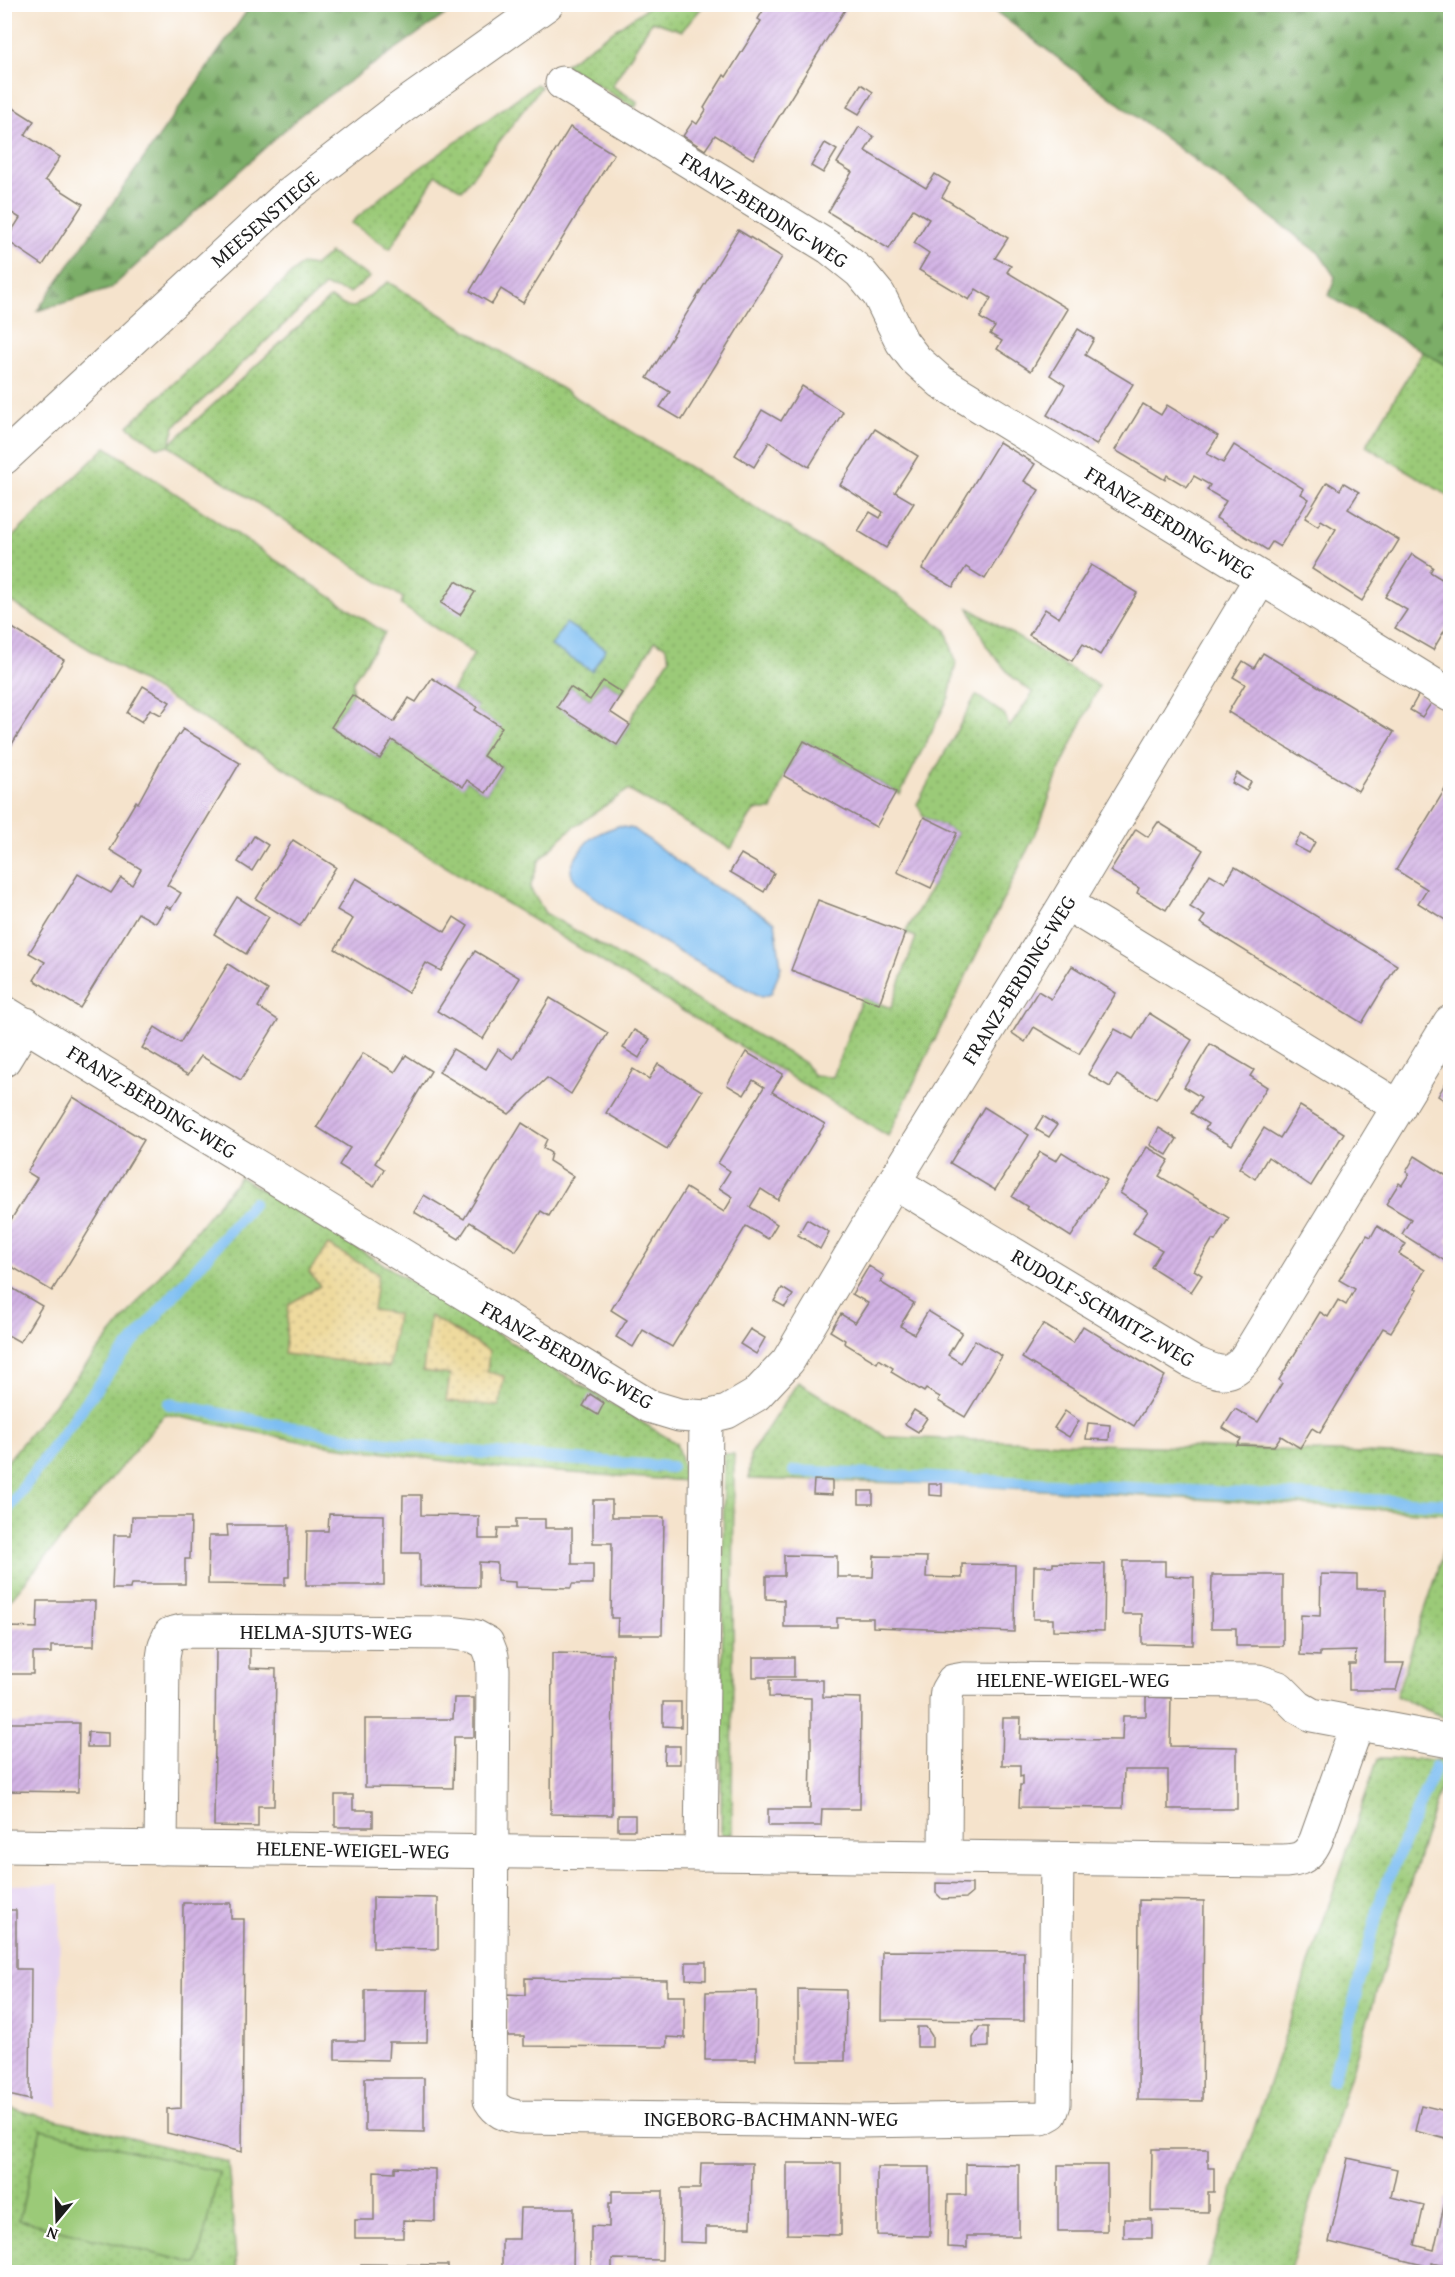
<svg xmlns="http://www.w3.org/2000/svg" width="1455" height="2277" font-family="'Gentium Book Plus',serif">
<style>
.built{fill:#e5d3f1}
.green{fill:url(#green-dots);stroke:#5c734a;stroke-width:1.5;fill-rule:evenodd}
.forest{fill:url(#forest-firs);stroke:#4c6542;stroke-width:1.5}
.sand{fill:url(#sand-dots);stroke:#857b5d;stroke-width:1.5}
.pitch{fill:#9bca78;stroke:#5c734a;stroke-width:1.5}
.water{fill:#7dbef2;stroke:#4c6d87;stroke-width:1.5}
.lines{fill:none;stroke-linecap:round;stroke-linejoin:round}
.stream{stroke:#7dbef2;stroke-width:12}
.building{fill:url(#building-hatch)}
.minor-casing{stroke:#888074;stroke-width:35}
.tertiary-casing{stroke:#888074;stroke-width:35}
.minor{stroke:#fff;stroke-width:33}
.tertiary{stroke:#fff;stroke-width:33}
.labels{text-anchor:middle;stroke-width:4.5;stroke-linejoin:round;paint-order:stroke}
.street-label{font-size:21px;fill:#1c1c1c;stroke:#fff}
</style>
<defs>
<pattern id="green-dots" width="8" height="8" patternUnits="userSpaceOnUse" patternTransform="scale(1.5)"><rect width="8" height="8" fill="#9bca78"/><path d="M2 2h.1M6 6h.1" fill="none" stroke="#85ad67" stroke-width="1.8" stroke-linecap="round"/></pattern>
<pattern id="forest-firs" width="22" height="20" patternUnits="userSpaceOnUse" patternTransform="scale(1.5)"><rect width="22" height="20" fill="#7cae68"/><path d="M5 1l3.5 6h-7zM16 11l3.5 6h-7z" fill="#658d55"/></pattern>
<pattern id="sand-dots" width="8" height="8" patternUnits="userSpaceOnUse" patternTransform="scale(1.5)"><rect width="8" height="8" fill="#eeda9e"/><path d="M2 2h.1M6 6h.1" fill="none" stroke="#ccba88" stroke-width="1.8" stroke-linecap="round"/></pattern>
<pattern id="building-hatch" width="6" height="6" patternUnits="userSpaceOnUse" patternTransform="scale(1.5)"><rect width="6" height="6" fill="#d3b4e5"/><path d="M-1 1l2-2M0 6l6-6M5 7l2-2" fill="none" stroke="#b59ac4"/></pattern>
</defs>
<rect width="100%" height="100%" fill="#fff"/>
<filter id="ink" filterUnits="userSpaceOnUse"><feTurbulence type="fractalNoise" baseFrequency=".0167" numOctaves="2"/><feDisplacementMap in="SourceGraphic" scale="12" xChannelSelector="R" yChannelSelector="G"/><feConvolveMatrix kernelMatrix="1 2 1 2 8 2 1 2 1" color-interpolation-filters="sRGB"/></filter>
<filter id="wash" filterUnits="userSpaceOnUse"><feTurbulence type="fractalNoise" baseFrequency=".008" numOctaves="4" result="noise"/><feDisplacementMap in="SourceGraphic" scale="24" xChannelSelector="R" yChannelSelector="G"/><feGaussianBlur stdDeviation="1.35" result="paint"/><feColorMatrix in="noise" values="0 0 0 0 0 0 0 0 0 0 0 0 0 0 0 0 0 1.4 0 .05"/><feComposite in="paint" operator="in"/></filter>
<g filter="url(#wash)">
<rect width="100%" height="100%" fill="#f5e3cc"/>
<!-- built -->
<polygon class="built" points="60,1884 59,2055 58,2107 5,2094 5,1885"/>
<!-- green -->
<g class="green">
<polygon points="651,5 704,5 682,31 652,21 612,86 638,102 635,108 564,65"/>
<polygon points="537,84 541,87 462,190 436,175 390,249 351,223 388,191"/>
<path d="M 330,253 L 370,277 L 350,293 L 325,286 L 175,426 L 170,444 L 330,298 L 345,306 L 354,307 L 388,282 L 901,597 L 946,630 L 956,662 L 949,697 L 900,794 L 804,741 L 784,776 L 772,810 L 754,810 L 731,849 L 628,790 L 566,833 L 539,861 L 530,888 L 545,913 L 805,1063 L 814,1076 L 833,1077 L 862,997 L 891,1008 L 916,937 L 905,933 L 931,888 L 957,833 L 924,817 L 917,804 L 976,695 L 1005,715 L 1009,728 L 1033,693 L 1011,676 L 987,647 L 969,608 L 1099,686 L 1059,771 L 1040,824 L 888,1136 L 5,598 L 4,545 L 106,447 L 385,633 L 353,681 L 352,695 L 331,727 L 380,759 L 392,740 L 463,786 L 467,780 L 486,793 L 502,768 L 483,756 L 501,727 L 475,710 L 477,706 L 452,691 L 474,654 L 401,605 L 403,598 L 391,590 L 169,446 L 157,447 L 128,426 L 302,264 L 314,266 ZM 655,641 L 665,646 L 670,658 L 632,716 L 630,725 L 617,745 L 558,707 L 570,687 L 590,700 L 603,681 L 622,693 Z"/>
<polygon points="1423,351 1450,368 1450,497 1366,446"/>
<polygon points="240,1177 676,1443 687,1481 499,1468 304,1442 165,1414 5,1606 5,1464"/>
<polygon points="798,1382 887,1437 1450,1456 1450,1514 944,1484 749,1479 750,1455"/>
<polygon points="724,1454 734,1454 732,1835 721,1835"/>
<polygon points="1450,1518 1450,1720 1396,1696 1438,1571"/>
<polygon points="1378,1758 1449,1760 1289,2272 1206,2272"/>
<polygon points="5,2107 228,2162 237,2272 5,2272"/>
</g>
<!-- forest -->
<g class="forest">
<polygon points="251,5 459,5 302,114 110,289 37,311"/>
<polygon points="987,5 1450,5 1450,368 1329,296 1335,277 1319,253"/>
</g>
<!-- sand -->
<g class="sand">
<polygon points="328,1245 378,1274 373,1310 397,1314 389,1367 284,1354 289,1304 320,1286 309,1272"/>
<polygon points="430,1316 489,1351 487,1372 504,1376 499,1406 446,1401 450,1375 423,1371"/>
</g>
<!-- pitch -->
<polygon class="pitch" points="41,2129 219,2172 197,2264 19,2220"/>
<!-- water -->
<g class="water">
<polygon points="566,623 606,649 592,671 551,646"/>
<path d="M 618,826 L 634,829 L 703,880 L 775,922 L 781,967 L 771,994 L 762,997 C 733,982 575,899 571,872 C 570,864 583,846 589,840 C 596,834 609,829 618,826 Z"/>
</g>
<g class="lines">
<!-- stream -->
<g class="stream">
<polyline points="169,1404 347,1438 458,1451 671,1467"/>
<polyline points="794,1471 1449,1504"/>
<polyline points="4,1514 116,1362 253,1203"/>
<polyline points="1333,2080 1383,1892 1435,1767"/>
</g>
</g>
<g id="blocks">
<!-- building -->
<g class="building">
<polygon points="767,4 841,4 846,8 753,159 715,135 705,150 683,136 693,121 697,124 706,110 704,108 707,103 724,75 726,77 761,21 758,19"/>
<polygon points="861,84 873,92 859,114 847,107"/>
<polygon points="4,102 34,121 25,135 60,157 45,180 83,204 43,265 6,240 20,218 4,208"/>
<polygon points="570,127 614,154 523,303 501,289 492,304 470,291"/>
<polygon points="859,127 874,137 865,151 926,188 935,174 950,183 942,197 1008,238 995,258 1011,266 1007,272 1068,309 1031,371 997,349 1002,341 990,334 995,327 980,318 991,298 976,289 969,300 919,270 929,253 914,243 929,219 913,209 889,249 828,212 852,172 837,163"/>
<polygon points="825,143 837,150 823,173 811,166"/>
<polygon points="738,230 782,257 682,420 660,407 670,392 647,378"/>
<polygon points="1078,329 1094,339 1085,355 1133,384 1096,445 1047,415 1065,385 1050,375"/>
<polygon points="802,386 843,412 809,467 769,442 754,467 735,455 762,410 781,421"/>
<polygon points="1143,404 1161,415 1167,405 1218,436 1207,454 1223,463 1234,445 1304,489 1301,494 1309,499 1280,547 1272,542 1267,550 1216,518 1226,501 1207,490 1210,485 1194,476 1187,487 1167,475 1165,480 1115,450"/>
<polygon points="875,429 918,456 895,492 914,503 886,548 858,531 870,512 880,518 883,512 840,485"/>
<polygon points="999,442 1035,464 1024,481 1039,490 985,579 966,567 953,587 922,569"/>
<polygon points="1327,482 1340,490 1344,483 1359,492 1348,509 1399,540 1362,601 1312,569 1336,529 1321,520 1318,526 1305,518"/>
<polygon points="1412,554 1433,567 1430,572 1450,584 1450,621 1433,650 1395,628 1407,610 1385,597"/>
<polygon points="1091,565 1137,593 1100,655 1083,644 1072,661 1029,635 1045,609 1059,618"/>
<polygon points="456,581 475,592 460,615 441,603"/>
<polygon points="6,624 64,660 4,757 4,628"/>
<polygon points="1263,653 1394,732 1358,791 1228,712 1245,684 1233,677 1243,661 1254,668"/>
<polygon points="432,678 477,707 475,710 502,727 483,756 502,768 486,793 467,780 463,787 392,740 380,759 331,727 352,695 394,722 409,698 416,702"/>
<polygon points="603,681 622,693 610,712 630,725 617,745 557,707 570,687 590,700"/>
<polygon points="143,686 170,702 161,715 150,709 142,722 127,713"/>
<polygon points="1419,694 1432,702 1422,717 1410,710"/>
<polygon points="183,729 240,763 167,885 181,893 171,909 166,906 156,923 138,913 80,1008 34,980 45,962 29,953 78,874 111,893 121,878 132,885 141,869 110,850 118,836 116,835 136,801 138,803 163,757"/>
<polygon points="804,741 896,792 876,827 784,776"/>
<polygon points="1237,773 1251,782 1246,791 1232,783"/>
<polygon points="1450,781 1450,923 1418,903 1427,889 1396,870"/>
<polygon points="924,817 957,833 931,888 897,872"/>
<polygon points="1158,822 1203,850 1166,910 1137,893 1139,888 1110,871 1136,829 1148,837"/>
<polygon points="1301,834 1315,842 1309,853 1294,845"/>
<polygon points="254,836 268,845 252,871 238,862"/>
<polygon points="293,840 336,867 300,926 256,899"/>
<polygon points="741,854 774,873 764,892 730,872"/>
<polygon points="1235,867 1397,965 1362,1023 1200,923 1205,916 1190,907 1210,874 1225,883"/>
<polygon points="356,878 445,932 454,917 468,926 441,971 426,963 408,993 335,949 353,919 337,910"/>
<polygon points="237,897 269,917 246,954 214,934"/>
<polygon points="818,900 905,933 879,1004 791,970"/>
<polygon points="475,951 520,978 483,1039 437,1011"/>
<polygon points="228,964 268,990 258,1007 278,1020 241,1080 201,1056 188,1075 142,1048 155,1027 180,1043"/>
<polygon points="1072,966 1116,993 1079,1054 1034,1027 1025,1042 1012,1033 1038,991 1051,999"/>
<polygon points="550,998 608,1033 571,1094 547,1078 509,1114 439,1072 453,1049 486,1069 498,1049 513,1059"/>
<polygon points="1149,1013 1192,1040 1156,1099 1117,1075 1110,1087 1088,1074 1115,1029 1133,1039"/>
<polygon points="634,1030 650,1039 639,1058 623,1048"/>
<polygon points="1210,1044 1254,1070 1250,1076 1267,1087 1232,1145 1205,1129 1208,1124 1191,1113 1201,1097 1184,1087"/>
<polygon points="746,1052 783,1074 772,1092 825,1124 778,1200 761,1189 750,1207 777,1224 768,1239 746,1226 672,1347 643,1330 633,1347 616,1337 627,1320 611,1310 686,1188 724,1212 733,1197 719,1188 730,1171 718,1163 764,1087 753,1080 744,1095 727,1085"/>
<polygon points="363,1053 395,1072 406,1055 431,1071 375,1163 384,1169 374,1187 339,1165 350,1148 317,1127"/>
<polygon points="658,1064 702,1091 667,1149 606,1113 633,1069 649,1079"/>
<polygon points="1450,1075 1450,1104 1438,1096"/>
<polygon points="73,1097 144,1140 52,1291 4,1262 4,1231 37,1178 27,1172"/>
<polygon points="1300,1106 1344,1133 1311,1186 1268,1157 1255,1179 1239,1168 1264,1128 1280,1138"/>
<polygon points="984,1107 1029,1135 995,1190 950,1163"/>
<polygon points="1043,1116 1057,1125 1049,1137 1035,1129"/>
<polygon points="522,1123 547,1139 543,1148 551,1153 549,1161 573,1176 549,1216 541,1211 516,1251 470,1222 459,1239 414,1212 424,1195 464,1219"/>
<polygon points="1159,1128 1177,1139 1167,1155 1150,1145"/>
<polygon points="1147,1147 1169,1160 1159,1176 1229,1218 1215,1241 1212,1240 1194,1270 1202,1275 1191,1292 1151,1267 1162,1250 1133,1233 1148,1211 1120,1193"/>
<polygon points="1040,1152 1056,1161 1062,1152 1107,1180 1071,1237 1027,1209 1028,1207 1012,1197"/>
<polygon points="1415,1156 1450,1178 1450,1235 1447,1241 1450,1244 1450,1258 1448,1263 1402,1234 1411,1219 1386,1204 1399,1183 1402,1185 1409,1174 1406,1172"/>
<polygon points="807,1219 829,1232 820,1249 798,1235"/>
<polygon points="1377,1226 1406,1244 1399,1254 1425,1270 1414,1289 1417,1290 1391,1332 1383,1328 1320,1433 1312,1428 1300,1448 1281,1436 1274,1446 1237,1445 1241,1439 1223,1428 1235,1409 1258,1422 1282,1383 1279,1380 1320,1312 1328,1317 1338,1300 1346,1305 1355,1289 1339,1280 1367,1235 1371,1237"/>
<polygon points="869,1266 884,1276 880,1282 914,1303 900,1326 914,1334 928,1311 962,1332 948,1355 961,1363 975,1340 1002,1356 965,1417 938,1401 940,1397 926,1389 924,1392 891,1372 893,1368 879,1359 877,1363 844,1343 845,1340 830,1331 841,1314 855,1323 868,1303 852,1294"/>
<polygon points="12,1288 42,1306 20,1342 4,1333 4,1300"/>
<polygon points="782,1288 793,1295 785,1307 774,1301"/>
<polygon points="1043,1324 1073,1343 1083,1326 1165,1376 1134,1426 1022,1358"/>
<polygon points="750,1329 765,1338 756,1354 740,1344"/>
<polygon points="590,1394 604,1403 598,1415 583,1406"/>
<polygon points="914,1410 927,1418 918,1432 905,1424"/>
<polygon points="1065,1411 1079,1421 1069,1437 1054,1428"/>
<polygon points="1088,1423 1110,1425 1109,1440 1086,1439"/>
<polygon points="814,1480 832,1481 832,1495 813,1494"/>
<polygon points="929,1484 942,1484 942,1496 929,1495"/>
<rect x="859" y="1491" width="14" height="13"/>
<polygon points="403,1495 421,1495 421,1515 479,1516 479,1539 497,1539 498,1528 516,1528 516,1519 545,1519 545,1528 572,1528 572,1564 593,1564 593,1584 572,1584 571,1588 515,1587 515,1582 497,1581 497,1563 479,1562 479,1587 420,1586 420,1553 402,1553"/>
<polygon points="593,1500 612,1500 612,1517 664,1517 662,1635 617,1635 618,1618 611,1618 612,1543 593,1543"/>
<polygon points="329,1514 384,1515 384,1585 306,1585 307,1531 328,1531"/>
<polygon points="132,1517 191,1517 190,1559 185,1559 185,1584 131,1584 130,1589 112,1589 114,1535 131,1535"/>
<polygon points="227,1525 289,1525 289,1577 285,1577 285,1585 208,1584 209,1536 228,1536"/>
<polygon points="784,1555 837,1556 837,1577 873,1577 874,1556 927,1557 926,1577 962,1578 962,1564 1015,1565 1014,1632 873,1627 873,1618 837,1618 837,1627 784,1627 784,1600 766,1599 766,1576 784,1576"/>
<polygon points="1123,1561 1165,1561 1165,1576 1194,1577 1193,1645 1142,1644 1142,1614 1122,1614"/>
<polygon points="1053,1563 1105,1564 1104,1631 1053,1630 1053,1619 1033,1619 1034,1566 1053,1566"/>
<polygon points="1321,1574 1357,1575 1357,1589 1386,1589 1385,1663 1404,1663 1396,1690 1349,1690 1349,1664 1355,1664 1356,1651 1320,1652 1320,1656 1300,1655 1301,1615 1320,1616"/>
<polygon points="1212,1575 1283,1575 1283,1646 1236,1646 1236,1628 1211,1628"/>
<polygon points="38,1601 95,1601 94,1646 51,1646 51,1653 33,1653 33,1674 4,1674 4,1637 11,1637 11,1627 37,1628"/>
<polygon points="216,1648 250,1648 250,1668 276,1669 274,1806 258,1806 258,1827 214,1826"/>
<polygon points="552,1653 613,1654 612,1815 551,1814"/>
<rect x="753" y="1657" width="41" height="20"/>
<polygon points="769,1680 823,1680 823,1697 861,1698 860,1809 822,1809 821,1826 768,1826 768,1809 810,1809 811,1753 811,1698 769,1697"/>
<polygon points="1146,1697 1171,1698 1170,1746 1237,1747 1237,1809 1168,1809 1168,1770 1124,1770 1123,1808 1019,1807 1020,1785 1023,1785 1023,1776 1020,1777 1020,1765 1002,1765 1003,1718 1021,1718 1020,1739 1122,1740 1123,1716 1146,1716"/>
<polygon points="454,1698 474,1698 474,1737 454,1737 453,1788 365,1787 365,1719 453,1719"/>
<polygon points="663,1702 681,1702 681,1727 663,1726"/>
<polygon points="4,1723 79,1723 78,1792 4,1791"/>
<polygon points="88,1732 108,1733 108,1747 87,1747"/>
<polygon points="665,1746 680,1746 680,1764 664,1764"/>
<polygon points="335,1795 353,1795 353,1810 373,1810 373,1827 335,1827"/>
<rect x="618" y="1815" width="17" height="15"/>
<polygon points="936,1883 972,1884 972,1893 966,1898 942,1899 936,1893"/>
<polygon points="373,1897 438,1898 438,1949 373,1948"/>
<polygon points="1139,1900 1204,1901 1202,2101 1138,2100"/>
<polygon points="183,1903 231,1903 231,1919 244,1919 242,2152 167,2133 167,2109 181,2108"/>
<polygon points="4,1910 16,1910 16,1969 31,1969 30,2100 4,2094"/>
<polygon points="882,1951 1024,1952 1024,2021 881,2020"/>
<polygon points="686,1962 706,1962 706,1980 686,1979"/>
<polygon points="525,1978 667,1980 667,1996 685,1996 685,2038 667,2037 667,2047 524,2046 524,2036 507,2036 507,1994 525,1995"/>
<polygon points="798,1989 846,1990 845,2061 798,2061"/>
<polygon points="365,1990 428,1990 427,2042 389,2042 388,2060 335,2059 335,2041 365,2041"/>
<polygon points="757,1991 756,2060 705,2060 706,1992"/>
<polygon points="917,2027 926,2027 932,2036 932,2047 917,2047"/>
<polygon points="979,2027 988,2027 988,2047 973,2048 973,2038"/>
<polygon points="365,2078 424,2078 424,2132 365,2131"/>
<polygon points="1421,2105 1450,2112 1450,2140 1415,2131"/>
<polygon points="1152,2149 1208,2149 1208,2168 1214,2168 1214,2192 1208,2192 1208,2212 1151,2211"/>
<polygon points="1348,2158 1397,2169 1391,2197 1424,2205 1415,2245 1434,2250 1446,2197 1450,2198 1450,2267 1432,2263 1431,2267 1329,2242"/>
<polygon points="701,2163 752,2163 751,2227 706,2227 706,2243 680,2242 680,2189 700,2189"/>
<polygon points="787,2163 841,2163 841,2235 787,2234"/>
<polygon points="966,2164 1019,2165 1019,2236 967,2236 967,2248 947,2247 948,2195 966,2195"/>
<rect x="1058" y="2165" width="49" height="66"/>
<polygon points="395,2167 435,2169 435,2221 403,2220 403,2238 355,2238 355,2220 374,2220 374,2171 395,2172"/>
<polygon points="877,2167 930,2167 930,2236 877,2235"/>
<polygon points="612,2191 663,2191 662,2260 612,2259 612,2272 591,2272 591,2226 609,2227 609,2203 612,2203"/>
<polygon points="520,2208 574,2208 573,2272 502,2272 502,2239 519,2239"/>
<rect x="1124" y="2219" width="28" height="19"/>
<polygon points="361,2264 448,2265 448,2272 361,2272"/>
</g>
</g>
</g>
<g filter="url(#ink)">
<use href="#blocks" fill-opacity="0" stroke="#888074" stroke-width="1.5"/>
<g class="lines">
<defs>
<g id="minor">
<polyline points="1261,578 1450,695"/>
<polyline points="1066,903 1399,1107"/>
<polyline points="4,1012 649,1406 679,1415 706,1417 727,1412 756,1395 788,1361 894,1182 1066,903 1261,578 941,382 915,359 902,342 879,295 860,272 830,248 562,83"/>
<polyline points="4,1060 26,1024"/>
<path d="M 894,1182 L 1192,1362 C 1216,1372 1230,1381 1247,1356 L 1450,1022"/>
<path d="M 706,1417 L 701,1854 L 1269,1861 C 1292,1861 1306,1863 1316,1840 L 1357,1725"/>
<polyline points="4,1846 701,1854"/>
<path d="M 161,1848 L 163,1658 L 165,1645 L 170,1634 L 182,1631 L 452,1633 L 474,1636 L 487,1643 L 492,1656 L 493,1670 L 490,2100 C 497,2112 505,2115 519,2117 L 862,2121 L 1042,2118 L 1051,2113 L 1054,2104 L 1057,1859"/>
<polyline points="945,1856 946,1700 947,1691 953,1681 964,1679 1258,1681 1279,1688 1298,1707 1312,1715 1450,1741"/>
</g>
<polyline id="tertiary" points="4,458 289,194 395,112 547,4"/>
</defs>
<!-- minor casing -->
<use href="#minor" class="minor-casing"/>
<!-- tertiary casing -->
<use href="#tertiary" class="tertiary-casing"/>
<!-- minor -->
<use href="#minor" class="minor"/>
<!-- tertiary -->
<use href="#tertiary" class="tertiary"/>
</g>
</g>
<g class="labels">
<!-- street labels -->
<g class="street-label">
<text transform="translate(764 210) rotate(33)" y="7">FRANZ-BERDING-WEG</text>
<text transform="translate(265 219) rotate(-41)" y="7">MEESENSTIEGE</text>
<text transform="translate(1170 523) rotate(32)" y="7">FRANZ-BERDING-WEG</text>
<text transform="translate(1019 980) rotate(-58)" y="7">FRANZ-BERDING-WEG</text>
<text transform="translate(152 1102) rotate(32)" y="7">FRANZ-BERDING-WEG</text>
<text transform="translate(1103 1308) rotate(31)" y="7">RUDOLF-SCHMITZ-WEG</text>
<text transform="translate(567 1355) rotate(30)" y="7">FRANZ-BERDING-WEG</text>
<text x="326" y="1639">HELMA-SJUTS-WEG</text>
<text x="1073" y="1687">HELENE-WEIGEL-WEG</text>
<text transform="translate(353 1850) rotate(1)" y="7">HELENE-WEIGEL-WEG</text>
<text x="771" y="2126">INGEBORG-BACHMANN-WEG</text>
</g>
</g>
<!-- margin -->
<rect width="1455" height="2277" fill="none" stroke="#fff" stroke-width="24"/>
<!-- north arrow -->
<g transform="translate(57 2220) rotate(199)" stroke="#ffffff" stroke-width="4.5" paint-order="stroke">
<path d="M0-4.5L10 22L0 15L-10 22Z" fill="#1c1c1c"/>
<text y="-9" font-size="16" font-weight="bold" text-anchor="middle" fill="#1c1c1c">N</text>
</g>
</svg>
